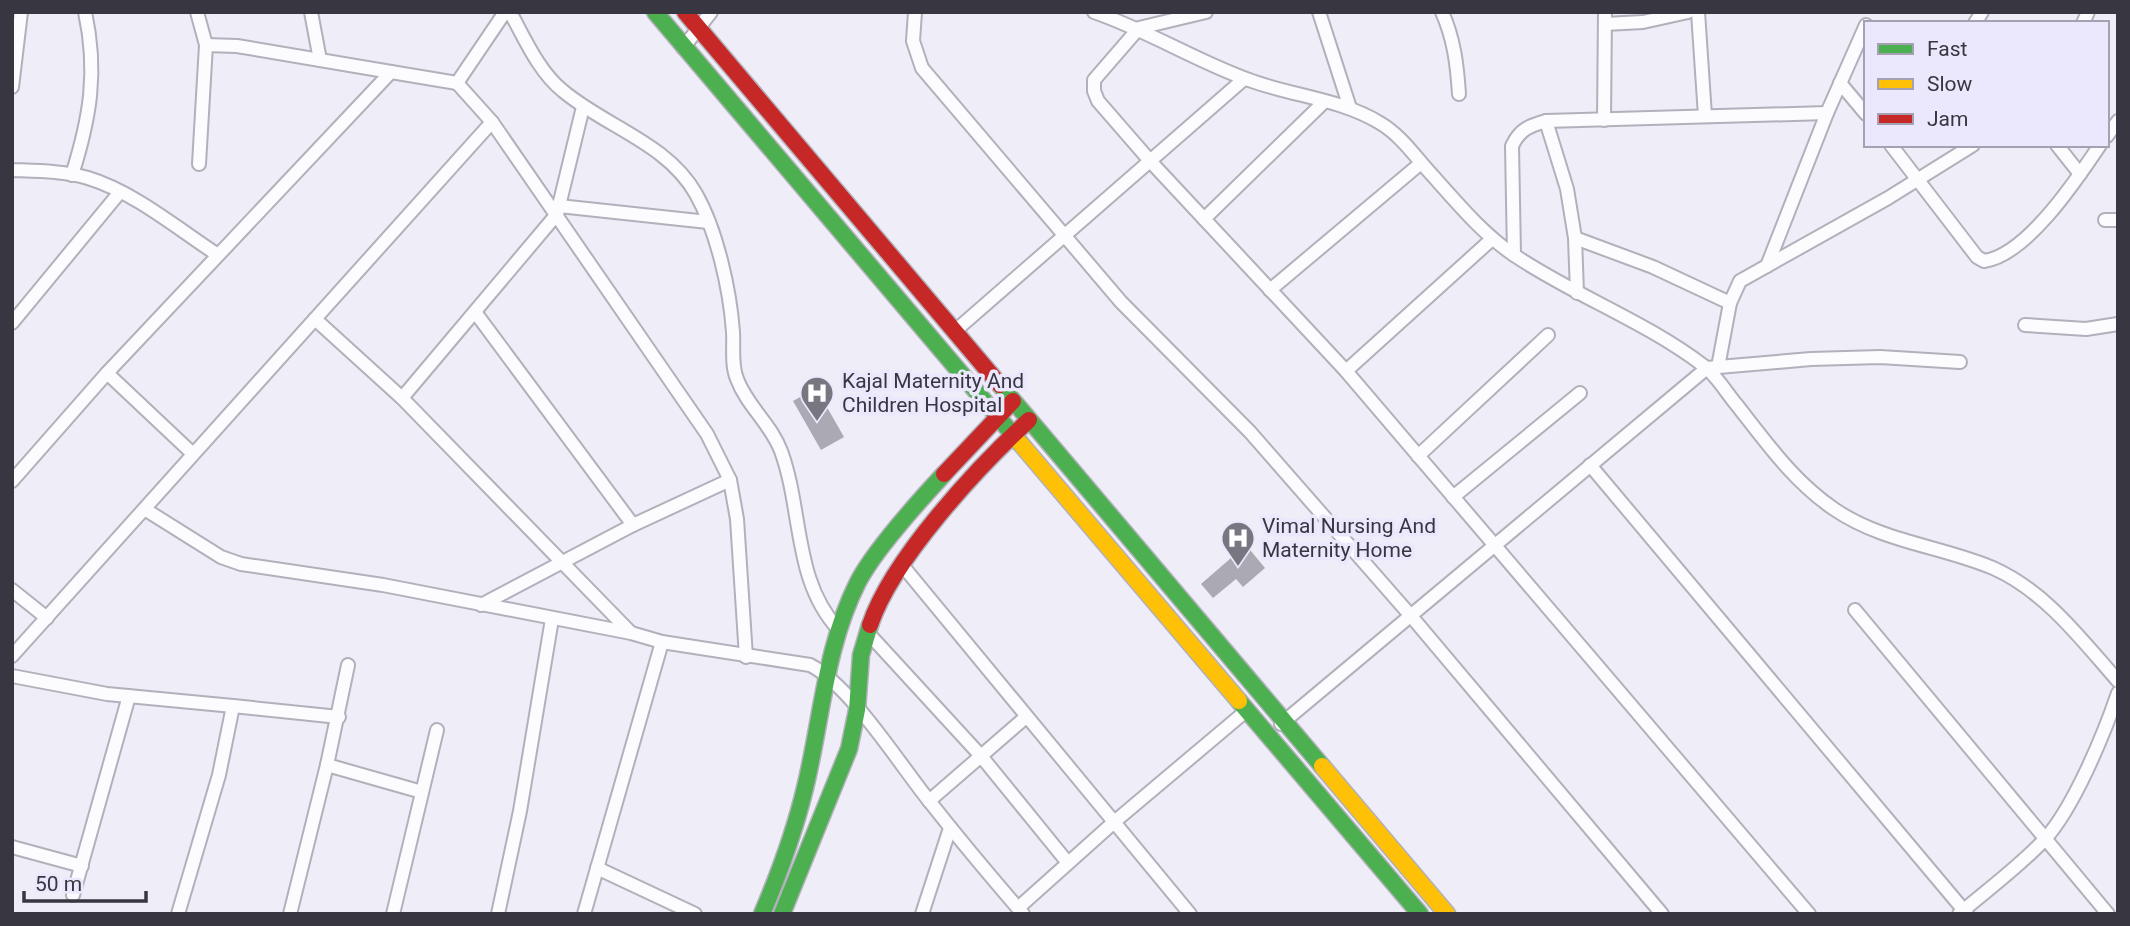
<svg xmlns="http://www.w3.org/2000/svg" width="2130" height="926" font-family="Roboto,sans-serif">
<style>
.building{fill:#aba9b3}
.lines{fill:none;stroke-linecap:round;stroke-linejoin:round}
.street-casing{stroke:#b2b0ba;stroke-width:16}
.fast-casing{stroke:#b2b0ba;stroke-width:19}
.slow-casing{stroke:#b2b0ba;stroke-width:19}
.jam-casing{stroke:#b2b0ba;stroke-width:19}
.street{stroke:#fcfcfe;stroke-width:12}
.fast{stroke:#4caf50;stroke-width:16}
.slow{stroke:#ffc107;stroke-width:16}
.jam{stroke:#c62828;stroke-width:16}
.labels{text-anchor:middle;stroke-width:7;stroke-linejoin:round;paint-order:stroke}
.poi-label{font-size:21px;fill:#383741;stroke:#ebe8fd;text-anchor:start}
</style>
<rect width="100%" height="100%" fill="#eeedf8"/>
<!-- building -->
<g class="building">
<polygon points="816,388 844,437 821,450 793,401"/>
<polygon points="1246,545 1265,568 1243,587 1236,579 1213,598 1201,584"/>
</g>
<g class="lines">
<defs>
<g id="street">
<polyline points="197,12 206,45 199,164"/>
<polyline points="311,12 320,60"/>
<path d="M 510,12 C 525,39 539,72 563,91 C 606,127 667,143 696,194 C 717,231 730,290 733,332 C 734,347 731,365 737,379 C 747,406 771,424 781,451 C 803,511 793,581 839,630"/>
<polyline points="915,12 913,41 922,68 1121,302 1250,432 1411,616 1662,914"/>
<path d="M 1094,12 C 1149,31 1196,61 1249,80 C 1292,96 1341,99 1380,123 C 1402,136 1416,158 1433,176 C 1458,204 1483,234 1514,255 C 1575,296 1645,321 1704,366 C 1716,375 1726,392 1736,404 C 1766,442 1793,481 1834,509 C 1882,542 1941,546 1993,568 C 2045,591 2081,639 2118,681"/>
<polyline points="1206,12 1139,28 1094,80 1094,91 1098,101 1151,162 1346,371 1809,914"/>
<polyline points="1319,12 1350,108"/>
<path d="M 1442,12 C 1454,39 1457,64 1459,94"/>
<polyline points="1698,12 1705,116"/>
<polyline points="1975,23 1982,12"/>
<polyline points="2083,23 2088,12"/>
<polyline points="1605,24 1643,22 1688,12"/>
<polyline points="206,45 237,46 391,72"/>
<polyline points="683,48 711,12"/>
<polyline points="1840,83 1866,114"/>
<polyline points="12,87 21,12"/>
<polyline points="1604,120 1605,12"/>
<polyline points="1546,121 1567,189 1575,238 1577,293"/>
<polyline points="492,122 707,434 730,480 737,519 746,657"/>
<polyline points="2107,136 2118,121"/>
<path d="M 1891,145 L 1977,257 L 1984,261 C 2027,255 2077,179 2100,145"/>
<polyline points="2057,145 2080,174"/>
<path d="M 12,170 C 38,171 63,171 88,178 C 134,192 178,229 218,255"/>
<path d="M 72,175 C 90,118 98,72 85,12"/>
<polyline points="559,206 708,222"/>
<polyline points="1204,219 1324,102"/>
<polyline points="2105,220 2118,220"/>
<polyline points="1575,238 1653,267 1730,303"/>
<path d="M 1514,255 L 1512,146 C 1520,129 1529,126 1546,121 L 1827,113"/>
<polyline points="1767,266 1827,113 1866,25"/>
<polyline points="1270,290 1421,163"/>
<polyline points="475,312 633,525"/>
<polyline points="315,319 402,398 631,633"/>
<polyline points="12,323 120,192"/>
<polyline points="2025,325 2086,329 2118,324"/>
<polyline points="955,331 1244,79"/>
<polyline points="1718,367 1730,303 1740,281 1888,198 1973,145"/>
<polyline points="1346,371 1492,239"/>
<polyline points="107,373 193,454"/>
<polyline points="402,398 557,214 583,107"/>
<polyline points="1418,456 1548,335"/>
<polyline points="1590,465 1967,914"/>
<polyline points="12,481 107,373 391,72 457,83"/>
<polyline points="1453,497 1580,393"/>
<path d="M 146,510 L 221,557 L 241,564 L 383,585 L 631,633 L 662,642 L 810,665 C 850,685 900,765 930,802 C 960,840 991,877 1023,914"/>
<polyline points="902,565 1190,914"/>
<polyline points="12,590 47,618"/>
<polyline points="481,605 633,525 730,480"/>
<polyline points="1855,610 2108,914"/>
<polyline points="868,633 981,756 1068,863"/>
<polyline points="12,656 492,122 457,83 505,12"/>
<polyline points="12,676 107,694 233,706 219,775 178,914"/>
<polyline points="233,706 339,717"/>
<polyline points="1281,724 1707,368 1811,359 1880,357 1960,362"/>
<polyline points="327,765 422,792"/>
<polyline points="929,801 1026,717"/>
<polyline points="12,847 82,866"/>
<polyline points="597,868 695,914"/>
<polyline points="73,895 129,696"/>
<polyline points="1018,908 1113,823 1246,711"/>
<polyline points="290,914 327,765 348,665"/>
<polyline points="393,914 437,730"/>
<polyline points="498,914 520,811 552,619"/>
<polyline points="584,914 662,642"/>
<polyline points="922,914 950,828"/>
<path d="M 1959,914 C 1987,890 2020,866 2045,839 C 2074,807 2104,734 2118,693"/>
</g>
<g id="fast">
<polyline points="655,12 1020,443"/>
<polyline points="1000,385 1322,766"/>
<polyline points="1239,701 1420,914"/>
<path d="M 762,914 C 779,874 795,830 805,788 C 822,719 825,647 858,582 C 875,549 919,501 944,474"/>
<polyline points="782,914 849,749 857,710 861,655 870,625"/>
</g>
<g id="slow">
<polyline points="1020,443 1239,701"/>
<polyline points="1322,766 1447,914"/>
</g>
<g id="jam">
<polyline points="685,12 1000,385"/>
<polyline points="944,474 1013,401"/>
<path d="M 870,625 C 892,559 978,467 1029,420"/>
</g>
</defs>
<!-- street casing -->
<use href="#street" class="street-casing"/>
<!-- fast casing -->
<use href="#fast" class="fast-casing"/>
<!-- slow casing -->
<use href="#slow" class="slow-casing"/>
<!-- jam casing -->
<use href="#jam" class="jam-casing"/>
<!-- street -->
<use href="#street" class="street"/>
<!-- fast -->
<use href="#fast" class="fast"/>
<!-- slow -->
<use href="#slow" class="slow"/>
<!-- jam -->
<use href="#jam" class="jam"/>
</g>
<!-- icons -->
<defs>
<symbol id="hospital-pin" viewBox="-11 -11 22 30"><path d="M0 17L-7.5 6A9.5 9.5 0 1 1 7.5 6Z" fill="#787781" stroke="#ebe8fd"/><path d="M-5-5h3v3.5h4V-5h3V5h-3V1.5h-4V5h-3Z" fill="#fff"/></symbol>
</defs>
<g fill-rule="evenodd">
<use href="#hospital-pin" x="798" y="374" width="38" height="52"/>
<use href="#hospital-pin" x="1219" y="519" width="38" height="52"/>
</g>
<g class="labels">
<!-- poi labels -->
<g class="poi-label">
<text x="842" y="388">Kajal Maternity And<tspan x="842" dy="24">Children Hospital</tspan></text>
<text x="1262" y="533">Vimal Nursing And<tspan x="1262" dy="24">Maternity Home</tspan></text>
</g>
</g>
<!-- border -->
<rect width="2130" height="926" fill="none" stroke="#383741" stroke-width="28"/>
<!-- legend -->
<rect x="1864" y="21" width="245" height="126" fill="#ebe8fd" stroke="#a3a1b2" stroke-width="2"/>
<rect x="1878" y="44" width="35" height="10" fill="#4caf50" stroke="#a3a1b2" stroke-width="2"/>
<text x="1927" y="56" font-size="21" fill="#383741">Fast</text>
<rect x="1878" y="79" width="35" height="10" fill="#ffc107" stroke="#a3a1b2" stroke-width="2"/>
<text x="1927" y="91" font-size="21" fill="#383741">Slow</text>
<rect x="1878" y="114" width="35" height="10" fill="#c62828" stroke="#a3a1b2" stroke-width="2"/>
<text x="1927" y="126" font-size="21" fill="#383741">Jam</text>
<!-- scale -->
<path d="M24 891v10h122v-10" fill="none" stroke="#383741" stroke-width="3.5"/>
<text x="35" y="891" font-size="21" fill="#383741" stroke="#ebe8fd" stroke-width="5" paint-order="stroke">50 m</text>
</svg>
